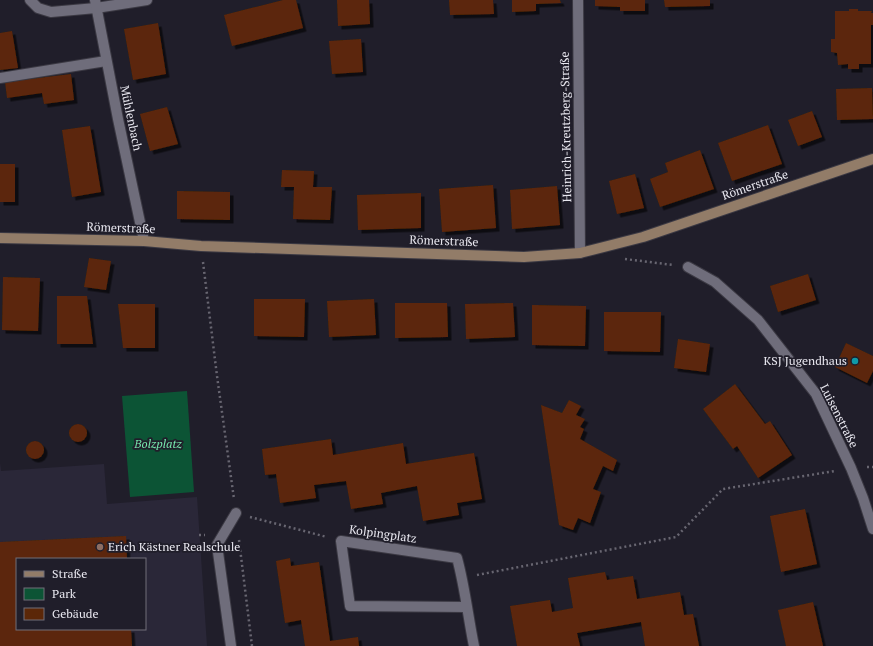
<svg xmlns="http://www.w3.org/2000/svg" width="873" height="646" font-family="'PT Serif',serif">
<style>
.built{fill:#2a2738;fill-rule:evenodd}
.green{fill:#0c5435}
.building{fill:#5b2708;filter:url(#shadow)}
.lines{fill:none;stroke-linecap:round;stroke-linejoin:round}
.service-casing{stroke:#3b3943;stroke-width:12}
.minor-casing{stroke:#3b3943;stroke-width:12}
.secondary-casing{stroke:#3b3943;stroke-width:12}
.path{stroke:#686671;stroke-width:2.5;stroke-dasharray:2 3;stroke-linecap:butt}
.service{stroke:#6f6d7b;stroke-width:10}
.minor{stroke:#6f6d7b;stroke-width:10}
.secondary{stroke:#927c68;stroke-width:10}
.culture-dot{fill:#0f9aa8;stroke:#201e2a;stroke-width:1.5}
.education-dot{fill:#8d6e63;stroke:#201e2a;stroke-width:1.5}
.labels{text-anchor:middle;stroke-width:3.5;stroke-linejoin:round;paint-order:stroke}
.street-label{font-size:12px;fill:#e8e7ef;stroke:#201e2a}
.poi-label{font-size:12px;fill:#e8e7ef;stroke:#201e2a;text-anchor:end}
.park-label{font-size:12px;font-style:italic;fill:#76eaae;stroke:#201e2a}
</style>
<defs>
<filter id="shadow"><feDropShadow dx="3.5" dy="3.5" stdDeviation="0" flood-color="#0009"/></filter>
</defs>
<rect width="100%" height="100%" fill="#201e2a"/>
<!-- built -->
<path class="built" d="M 0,463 L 1,471 L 104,464 L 107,504 L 197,497 L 207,646 L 0,646 ZM 17,559 L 145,559 L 145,629 L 17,629 Z"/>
<!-- green -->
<polygon class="green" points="187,391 194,492 130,497 122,396"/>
<!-- building -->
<g class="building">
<polygon points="283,0 296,0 303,28 232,46 224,15"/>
<polygon points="337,0 369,0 370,24 338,26"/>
<polygon points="449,0 493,0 494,14 450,15"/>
<polygon points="512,0 560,0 561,3 536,4 536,11 512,12"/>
<polygon points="595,0 645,0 645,11 620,11 620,7 595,6"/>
<polygon points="664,0 710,0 710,6 665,7"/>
<polygon points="849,9 858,9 858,11 872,11 871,13 873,13 873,25 871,25 871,64 859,64 859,69 848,69 848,64 838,65 837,53 831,52 831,39 835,39 835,11 849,11"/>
<polygon points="158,23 166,74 133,80 124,29"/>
<polygon points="12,31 18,68 0,70 0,33"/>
<polygon points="361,39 363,72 332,74 329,41"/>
<polygon points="71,74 74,100 44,104 42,93 7,98 5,82"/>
<polygon points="872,88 873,119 837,120 836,89"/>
<polygon points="167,107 178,144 150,151 140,114"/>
<polygon points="812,111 822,137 798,146 788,120"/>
<polygon points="768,125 782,164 732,181 718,143"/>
<polygon points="90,126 101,192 72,197 62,130"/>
<polygon points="700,150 714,189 660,207 650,179 668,172 665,163"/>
<rect x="0" y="164" width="15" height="38"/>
<polygon points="282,170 314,171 313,187 332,187 330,220 293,219 294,187 281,187"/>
<polygon points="635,174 644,208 617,214 609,181"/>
<polygon points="493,185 496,228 442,232 439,189"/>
<polygon points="557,186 560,225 512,229 510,190"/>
<polygon points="177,191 230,192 230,220 177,219"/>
<polygon points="421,193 421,228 358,230 357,195"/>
<polygon points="89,258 111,261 106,290 84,287"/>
<polygon points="808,274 816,300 778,312 770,286"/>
<polygon points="3,277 40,278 38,331 2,330"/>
<polygon points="57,296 87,296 93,344 57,344"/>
<polygon points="254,299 305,299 304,337 254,336"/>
<polygon points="374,299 376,335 329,337 327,301"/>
<polygon points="395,303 447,303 448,337 395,338"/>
<polygon points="513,303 515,337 466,339 465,304"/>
<polygon points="118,304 155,304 155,348 123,348"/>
<polygon points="532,305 586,306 585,346 532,345"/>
<polygon points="604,312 661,312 660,352 604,351"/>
<polygon points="678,339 710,344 706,372 674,368"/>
<polygon points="846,343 873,356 873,371 867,383 835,367"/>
<polygon points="735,384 765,424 770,421 792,455 758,478 737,446 733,449 703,409"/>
<polygon points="569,400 581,406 576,415 585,419 580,427 584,429 580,439 617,460 613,471 603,466 593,489 601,492 590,523 578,518 573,530 559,525 541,405 562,413"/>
<circle cx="78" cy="433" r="9"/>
<polygon points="331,439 333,455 403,443 406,464 474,453 482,499 457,503 459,515 423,521 417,486 381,493 383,504 351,509 346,481 314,485 316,498 280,503 276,474 265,475 262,449"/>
<circle cx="35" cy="450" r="9"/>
<polygon points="805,509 817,564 781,572 770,516"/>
<polygon points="126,536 127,559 17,559 17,629 131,629 132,646 0,646 0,542"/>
<polygon points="290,558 291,566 319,562 330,641 358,637 359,646 305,646 301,620 285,623 276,561"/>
<polygon points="605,572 607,580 633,576 637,599 680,592 684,615 693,614 699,646 645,646 641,622 577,633 580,646 517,646 510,606 550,600 552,612 573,608 568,578"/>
<polygon points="813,602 823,646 786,646 778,610"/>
</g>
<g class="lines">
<defs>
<g id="service">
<polyline points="0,78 106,61"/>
<polyline points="231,646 217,545 236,513"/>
</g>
<g id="minor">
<polyline points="30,0 38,8 51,12 96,8 147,0"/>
<polyline points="95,0 118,119 144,241"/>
<polyline points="578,0 580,253"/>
<polyline points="688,267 715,282 758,320 816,394 851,468 863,498 873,529"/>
<path d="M 466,607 L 350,606 L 341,541 L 457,558 C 465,587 468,617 474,646"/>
</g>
<polyline id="secondary" points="0,238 144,241 201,246 524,257 580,253 643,237 873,159"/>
</defs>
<!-- service casing -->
<use href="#service" class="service-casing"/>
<!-- minor casing -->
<use href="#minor" class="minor-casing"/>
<!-- secondary casing -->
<use href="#secondary" class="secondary-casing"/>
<!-- path -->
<g class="path">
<polyline points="625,259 673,265"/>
<polyline points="203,262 217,376 234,499"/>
<polyline points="867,467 873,467"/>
<polyline points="250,517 327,537"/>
<polyline points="199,535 205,535"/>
<polyline points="239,540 252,646"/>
<polyline points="477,575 676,537 723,489 835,471"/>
</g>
<!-- service -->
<use href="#service" class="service"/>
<!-- minor -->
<use href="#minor" class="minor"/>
<!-- secondary -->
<use href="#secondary" class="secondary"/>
</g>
<!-- markers -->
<circle class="culture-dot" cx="855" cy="361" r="4"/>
<circle class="education-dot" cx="100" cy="547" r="4"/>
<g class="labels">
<!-- street labels -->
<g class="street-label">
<text transform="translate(131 118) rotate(78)" y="4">Mühlenbach</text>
<text transform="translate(566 127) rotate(-91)" y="4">Heinrich-Kreutzberg-Straße</text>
<text transform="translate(755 185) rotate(-19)" y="4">Römerstraße</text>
<text transform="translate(121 228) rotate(2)" y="4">Römerstraße</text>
<text transform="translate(444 241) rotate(2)" y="4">Römerstraße</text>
<text transform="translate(839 416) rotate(63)" y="4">Luisenstraße</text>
<text transform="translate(383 534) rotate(8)" y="4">Kolpingplatz</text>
</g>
<!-- poi labels -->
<g class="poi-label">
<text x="847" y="365">KSJ Jugendhaus</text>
<text x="108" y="551" text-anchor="start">Erich Kästner Realschule</text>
</g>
<!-- park labels -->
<g class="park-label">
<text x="158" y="448">Bolzplatz</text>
</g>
</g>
<!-- legend -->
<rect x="16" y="558" width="130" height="72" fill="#201e2a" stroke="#706e79"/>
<rect x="24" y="571" width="20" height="6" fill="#927c68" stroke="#706e79"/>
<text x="52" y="578" font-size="12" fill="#e8e7ef">Straße</text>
<rect x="24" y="588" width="20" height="12" fill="#0c5435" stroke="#706e79"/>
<text x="52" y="598" font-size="12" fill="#e8e7ef">Park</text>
<rect x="24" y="608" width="20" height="12" fill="#5b2708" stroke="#706e79"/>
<text x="52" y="618" font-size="12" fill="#e8e7ef">Gebäude</text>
</svg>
